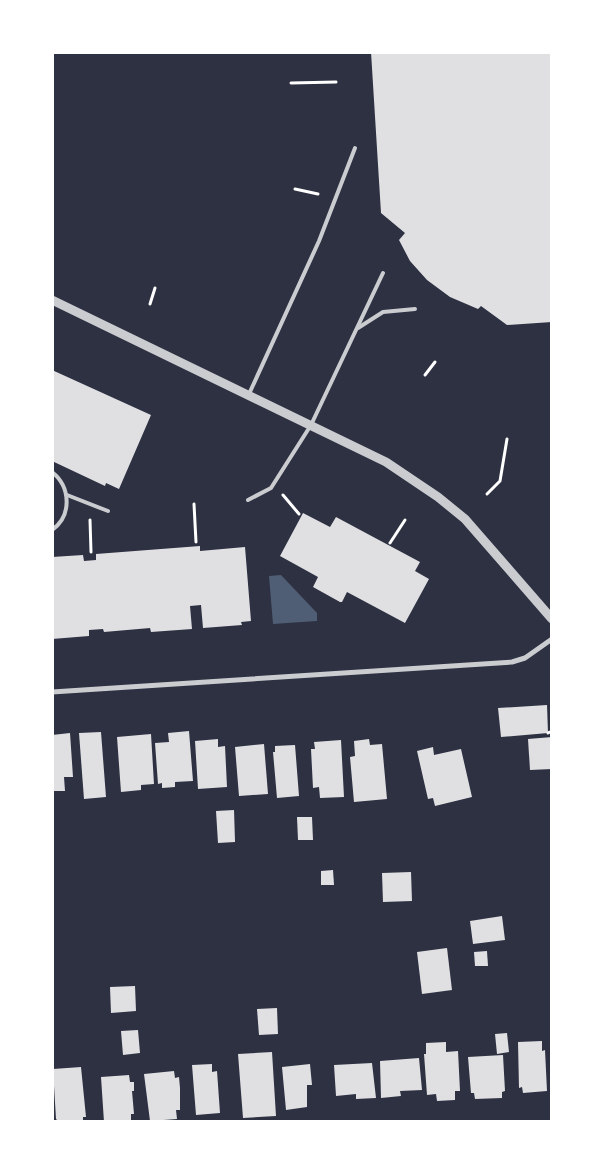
<svg xmlns="http://www.w3.org/2000/svg" width="604" height="1174" font-family="'Open Sans',sans-serif">
<style>
.water{fill:#4f5d75}
.building{fill:#e0e0e3}
.lines{fill:none;stroke-linecap:round;stroke-linejoin:round}
.path{stroke:#fff;stroke-width:3}
.service{stroke:#caccd0;stroke-width:4}
.minor{stroke:#caccd0;stroke-width:5}
.tertiary{stroke:#caccd0;stroke-width:9}
</style>
<rect width="100%" height="100%" fill="#2d3142"/>
<!-- water -->
<polygon class="water" points="281,575 317,613 317,621 273,624 269,576"/>
<!-- building -->
<g class="building">
<polygon points="371,52 552,52 552,322 507,325 481,306 478,309 450,297 427,280 410,261 399,240 405,233 381,213"/>
<polygon points="52,370 151,415 119,489 106,483 105,486 52,461"/>
<polygon points="303,513 330,527 336,517 420,562 415,571 429,579 405,623 347,592 342,602 340,602 313,587 318,577 280,556"/>
<polygon points="200,546 200,551 245,547 251,621 241,622 242,625 203,628 201,605 190,606 192,629 151,632 150,628 104,632 103,629 89,630 89,636 52,639 52,557 83,555 84,561 96,560 96,554"/>
<polygon points="547,705 548,733 501,737 498,708"/>
<polygon points="189,731 193,781 175,782 175,787 162,788 162,783 158,784 155,743 169,742 168,733"/>
<polygon points="101,732 106,797 84,799 79,733"/>
<polygon points="70,733 73,777 64,777 65,791 52,791 52,735"/>
<polygon points="151,734 154,784 141,785 141,790 121,792 117,737"/>
<polygon points="552,737 552,769 530,770 528,739"/>
<polygon points="218,739 218,747 225,746 227,787 198,789 195,741"/>
<polygon points="369,739 370,745 382,744 387,799 354,802 350,757 355,756 354,741"/>
<polygon points="341,740 344,797 320,798 319,787 313,788 311,749 315,749 314,742"/>
<polygon points="264,744 268,794 239,796 235,747"/>
<polygon points="295,745 299,796 277,798 273,752 275,752 275,746"/>
<polygon points="433,747 434,755 461,749 472,797 435,806 433,798 428,799 417,751"/>
<polygon points="234,810 235,842 218,843 216,811"/>
<polygon points="297,817 312,817 313,840 298,840"/>
<polygon points="333,870 334,885 321,885 321,871"/>
<polygon points="411,872 412,901 383,902 382,873"/>
<polygon points="502,916 505,940 473,944 470,921"/>
<polygon points="447,948 452,990 422,994 417,952"/>
<polygon points="487,951 488,966 475,966 474,952"/>
<polygon points="135,986 136,1011 111,1013 110,987"/>
<polygon points="277,1008 278,1034 259,1035 257,1009"/>
<polygon points="138,1030 140,1053 123,1055 121,1031"/>
<polygon points="507,1033 509,1052 497,1054 495,1034"/>
<polygon points="542,1041 542,1051 545,1050 547,1091 523,1093 522,1087 519,1088 518,1042"/>
<polygon points="446,1042 446,1052 458,1051 460,1091 455,1091 455,1100 437,1101 436,1094 427,1095 424,1054 426,1054 426,1043"/>
<polygon points="272,1052 276,1116 243,1118 238,1054"/>
<polygon points="503,1055 505,1091 502,1092 502,1098 475,1099 474,1093 471,1093 468,1057"/>
<polygon points="419,1058 422,1090 400,1091 401,1096 381,1098 380,1061"/>
<polygon points="372,1063 376,1098 356,1099 356,1094 336,1096 334,1065"/>
<polygon points="212,1064 212,1072 217,1071 220,1113 196,1115 192,1065"/>
<polygon points="310,1064 312,1085 307,1085 307,1107 286,1110 282,1067"/>
<polygon points="81,1067 86,1117 83,1117 83,1122 59,1122 56,1119 53,1069"/>
<polygon points="174,1071 175,1078 179,1077 180,1088 180,1110 176,1110 177,1119 150,1121 144,1074"/>
<polygon points="129,1075 130,1082 134,1082 134,1091 132,1091 134,1114 131,1114 131,1122 104,1122 101,1077"/>
</g>
<g class="lines">
<!-- path -->
<g class="path">
<polyline points="291,83 336,82"/>
<polyline points="295,189 318,194"/>
<polyline points="150,304 155,288"/>
<polyline points="425,375 435,362"/>
<polyline points="487,494 500,481 507,439"/>
<polyline points="283,495 299,514"/>
<polyline points="194,504 196,542"/>
<polyline points="90,520 91,552"/>
<polyline points="390,543 405,520"/>
<polyline points="548,733 552,731"/>
</g>
<!-- service -->
<g class="service">
<polyline points="358,328 383,312 415,309"/>
<polyline points="249,394 319,241 355,148"/>
<path d="M 52,472 C 71,487 72,516 52,530"/>
<polyline points="67,495 108,511"/>
<polyline points="248,500 271,488 311,425 383,273"/>
</g>
<!-- minor -->
<polyline class="minor" points="52,692 512,662 525,658 552,639"/>
<!-- tertiary -->
<polyline class="tertiary" points="52,300 386,462 438,497 465,519 552,619"/>
</g>
<!-- border -->
<rect width="604" height="1174" fill="none" stroke="#ffffff" stroke-width="108"/>
</svg>
